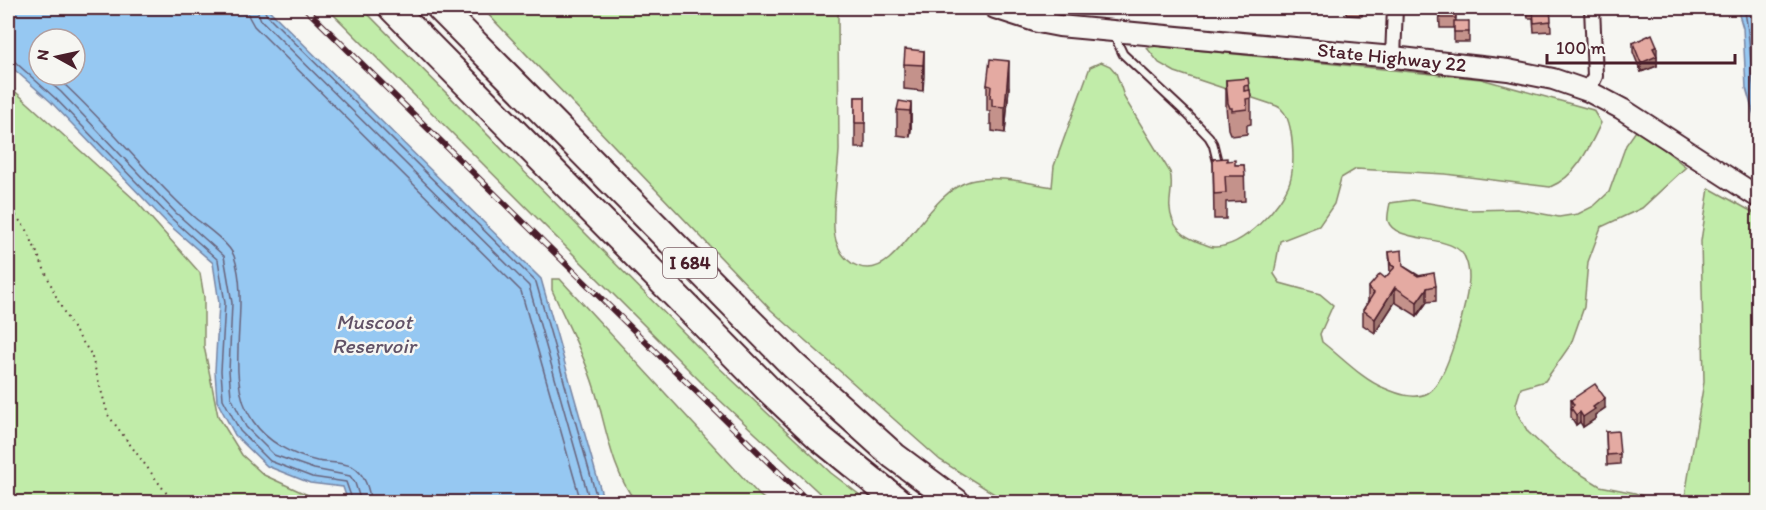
<svg xmlns="http://www.w3.org/2000/svg" width="1766" height="510" font-family="Itim,sans-serif">
<style>
.green{fill:#c1eca9;stroke:#86866a;stroke-width:1.5}
.water{fill:#96c8f2;stroke:#7884a2;stroke-width:1.5;fill-rule:evenodd}
.lines{fill:none;stroke-linecap:round;stroke-linejoin:round}
.shore{stroke:#68637b;stroke-width:1.5}
.service-casing{stroke:#4a1f2b;stroke-width:11}
.minor-casing{stroke:#4a1f2b;stroke-width:18}
.secondary-casing{stroke:#4a1f2b;stroke-width:24}
.motorway-casing{stroke:#4a1f2b;stroke-width:30}
.path{stroke:#4a1f2b;stroke-width:2;stroke-dasharray:1.5 4.5;stroke-linecap:butt}
.service{stroke:#f6f6f2;stroke-width:7}
.minor{stroke:#f6f6f2;stroke-width:14}
.secondary{stroke:#f6f6f2;stroke-width:20}
.motorway{stroke:#f6f6f2;stroke-width:26}
.rail-casing{stroke:#4a1f2b;stroke-width:6}
.rail{stroke:#f6f6f2;stroke-width:4;stroke-dasharray:11;stroke-linecap:butt}
.wall{fill:#c4928b;stroke:#4a1f2b;stroke-width:1.5}
.shaded-wall{fill:#a07771;stroke:#4a1f2b;stroke-width:1.5}
.building{fill:#e4aaa2;stroke:#4a1f2b;stroke-width:1.5}
.labels{text-anchor:middle;stroke-width:5;stroke-linejoin:round;paint-order:stroke}
.shield{fill:#f6f6f2;stroke:#7e6067;stroke-width:1.5}
.shield-label{font-size:18px;font-weight:bold;fill:#4a1f2b}
.street-label{font-size:20px;fill:#4a1f2b;stroke:#f6f6f2}
.water-label{font-size:21px;font-style:italic;fill:#615267;stroke:#f6f6f2}
</style>
<rect width="100%" height="100%" fill="#f6f6f2"/>
<filter id="ink" filterUnits="userSpaceOnUse"><feTurbulence type="fractalNoise" baseFrequency=".0167" numOctaves="2"/><feDisplacementMap in="SourceGraphic" scale="12" xChannelSelector="R" yChannelSelector="G"/><feConvolveMatrix kernelMatrix="1 2 1 2 8 2 1 2 1" color-interpolation-filters="sRGB"/></filter>
<g filter="url(#ink)">
<!-- green -->
<g class="green">
<polygon points="327,8 362,8 712,361 831,473 869,502 829,502 711,392"/>
<path d="M 482,8 L 839,8 L 838,17 C 838,61 839,106 839,150 C 838,173 830,222 836,241 C 844,266 868,277 889,259 C 915,237 937,190 970,181 C 994,174 1029,183 1052,187 L 1054,166 L 1090,67 L 1101,62 L 1110,66 L 1116,73 L 1125,99 L 1170,172 C 1175,190 1165,202 1173,221 C 1179,233 1188,238 1201,243 C 1205,244 1210,247 1214,247 C 1243,248 1282,206 1290,181 C 1295,165 1294,122 1282,110 C 1280,107 1277,106 1274,105 L 1175,72 L 1159,63 L 1147,48 L 1156,46 L 1481,79 L 1593,110 L 1601,123 C 1589,148 1577,176 1550,187 L 1445,174 L 1356,169 L 1341,178 L 1334,204 L 1319,226 L 1280,241 L 1274,274 L 1280,283 L 1320,294 L 1333,305 L 1320,334 L 1322,342 C 1340,356 1363,380 1384,388 C 1398,394 1414,400 1428,393 C 1447,383 1468,301 1469,278 C 1469,273 1468,265 1466,260 C 1458,232 1395,245 1388,221 C 1387,217 1389,208 1390,203 L 1412,200 L 1469,210 L 1517,209 L 1559,217 L 1578,214 L 1594,206 L 1609,192 L 1626,145 L 1638,128 L 1686,167 L 1642,208 L 1601,227 L 1588,262 L 1584,307 L 1571,344 L 1545,381 L 1521,388 L 1516,404 L 1517,413 L 1528,432 L 1558,460 L 1600,486 L 1635,493 L 1656,502 L 1007,502 L 940,460 L 771,310 Z"/>
<polygon points="1035,8 1079,8 1079,13 1073,19"/>
<polygon points="8,85 136,201 200,273 204,297 204,346 218,416 242,455 264,475 323,502 8,502"/>
<polygon points="1709,188 1758,215 1758,502 1684,502 1704,382 1701,241"/>
<path d="M 552,279 L 560,279 L 759,495 L 768,502 L 636,502 C 611,470 606,425 594,387 C 584,354 566,322 552,290 Z"/>
</g>
<!-- water -->
<g class="water">
<path d="M 8,8 L 267,8 L 541,279 L 604,502 L 348,502 L 343,487 L 310,483 L 267,466 L 235,435 L 217,401 L 215,371 L 219,303 L 213,263 L 167,223 L 51,102 L 8,64 ZM 39,39 L 75,39 L 75,75 L 39,75 Z"/>
<polygon points="1737,8 1758,8 1758,129 1746,88 1743,28"/>
</g>
<g class="lines">
<!-- shore -->
<g class="shore">
<polyline points="247,8 249,17 254,26 521,291 581,502"/>
<polyline points="256,8 261,20 529,286 590,502"/>
<polyline points="264,8 266,14 536,282 598,502"/>
<path d="M 1744,8 C 1752,41 1749,75 1758,108"/>
<polyline points="8,60 14,61 55,98 171,218 218,260 225,303 221,371 223,399 240,431 270,461 312,477 346,482 353,502"/>
<polyline points="41,75 61,92 176,213 224,256 232,303 229,371 231,397 246,427 274,455 314,469 350,476 355,483 361,502"/>
<path d="M 54,75 C 105,119 145,174 195,218 C 206,227 229,243 234,256 C 252,309 221,375 253,421 C 267,442 292,455 317,461 C 328,463 342,462 353,467 C 364,473 370,490 370,502"/>
</g>
<defs>
<polyline id="service" points="1113,33 1123,54 1188,115 1209,137 1213,144 1217,160"/>
<g id="minor">
<polyline points="1393,57 1395,8"/>
<polyline points="1588,91 1595,76 1592,8"/>
</g>
<polyline id="secondary" points="995,8 1038,22 1059,26 1393,57 1508,70 1553,79 1588,91 1622,109 1758,197"/>
<g id="motorway">
<polyline points="392,8 769,390 820,438 899,502"/>
<polyline points="440,8 793,365 894,456 956,502"/>
</g>
</defs>
<!-- service casing -->
<use href="#service" class="service-casing"/>
<!-- minor casing -->
<use href="#minor" class="minor-casing"/>
<!-- secondary casing -->
<use href="#secondary" class="secondary-casing"/>
<!-- motorway casing -->
<use href="#motorway" class="motorway-casing"/>
<!-- path -->
<polyline class="path" points="8,206 27,230 59,303 71,325 91,354 108,415 173,502"/>
<!-- service -->
<use href="#service" class="service"/>
<!-- minor -->
<use href="#minor" class="minor"/>
<!-- secondary -->
<use href="#secondary" class="secondary"/>
<!-- motorway -->
<use href="#motorway" class="motorway"/>
<defs>
<polyline id="rail" points="305,8 809,502"/>
</defs>
<!-- rail casing -->
<use href="#rail" class="rail-casing"/>
<!-- rail -->
<use href="#rail" class="rail"/>
</g>
<!-- wall -->
<g class="wall">
<polygon points="1346,8 1363,8 1362,16 1346,15"/>
<polygon points="1439,8 1455,8 1456,21 1469,32 1469,42 1454,42 1454,28 1440,28"/>
<polygon points="1527,8 1550,8 1551,31 1534,32 1533,18 1528,18"/>
<polygon points="1633,43 1657,56 1657,66 1641,72 1633,52"/>
<polygon points="924,51 923,91 904,89 904,64"/>
<polygon points="1226,80 1249,85 1251,98 1251,124 1247,125 1247,134 1232,136 1232,134 1230,134 1228,129 1226,106"/>
<polygon points="987,85 1009,87 1005,133 992,131 992,124 990,124 990,111 987,111"/>
<rect x="855" y="97" width="10" height="51"/>
<polygon points="911,103 911,129 910,137 897,135 897,110"/>
<polygon points="1213,159 1227,161 1235,165 1244,165 1245,201 1226,202 1226,219 1214,219"/>
<polygon points="1389,252 1403,266 1436,286 1436,301 1427,302 1417,316 1395,302 1375,333 1363,325 1363,310 1368,302 1368,288 1385,278 1390,273"/>
<polygon points="1571,400 1605,408 1595,415 1595,419 1583,427 1580,422 1576,425 1571,417"/>
<polygon points="1606,432 1620,454 1620,464 1607,465"/>
</g>
<!-- shaded-wall -->
<g class="shaded-wall">
<polygon points="1657,46 1657,66 1641,72 1641,63 1653,48"/>
<polygon points="924,51 924,76 923,91 923,65"/>
<polygon points="1009,61 1009,87 1005,133 1005,107"/>
<polygon points="911,103 911,129 910,137 910,111"/>
<polygon points="1395,287 1395,302 1375,333 1375,319"/>
<polygon points="1427,288 1427,302 1417,316 1417,302"/>
<polygon points="1605,398 1605,408 1595,415 1595,419 1583,427 1583,417 1593,407"/>
<polygon points="1580,412 1580,422 1576,425 1576,415"/>
</g>
<!-- building -->
<g class="building">
<polygon points="1439,8 1455,8 1456,18 1440,18"/>
<polygon points="1528,8 1550,8 1551,21 1534,23 1533,8"/>
<rect x="1454" y="21" width="15" height="11"/>
<polygon points="1652,34 1657,46 1653,48 1657,56 1641,63 1633,43"/>
<polygon points="905,49 924,51 923,65 904,64"/>
<polygon points="990,59 1009,61 1005,107 992,106 992,98 990,98 991,86 987,85"/>
<polygon points="1248,78 1249,85 1244,86 1244,91 1250,90 1251,98 1246,99 1247,109 1232,111 1232,108 1230,108 1228,103 1226,80"/>
<rect x="855" y="97" width="10" height="26"/>
<polygon points="899,101 911,103 910,111 897,110"/>
<polygon points="1227,158 1227,161 1235,160 1235,165 1244,165 1245,176 1225,176 1226,193 1214,194 1213,159"/>
<polygon points="1402,250 1403,266 1418,276 1434,273 1436,286 1427,288 1417,302 1395,287 1375,319 1363,310 1374,293 1368,288 1380,274 1385,278 1395,267 1391,265 1389,252"/>
<polygon points="1595,384 1605,398 1593,407 1595,409 1583,417 1580,412 1576,415 1571,408 1574,405 1571,400"/>
<polygon points="1618,431 1620,454 1607,455 1606,432"/>
</g>
</g>
<g class="labels">
<!-- shield labels -->
<rect class="shield" x="663" y="248" width="54" height="30" rx="4.5"/>
<g class="shield-label">
<text x="690" y="269">I 684</text>
</g>
<!-- street labels -->
<g class="street-label">
<text transform="translate(1392 57) rotate(6)" y="7">State Highway 22</text>
</g>
<!-- water labels -->
<g class="water-label">
<text x="374" y="329">Muscoot<tspan x="374" dy="24">Reservoir</tspan></text>
</g>
</g>
<!-- margin -->
<rect width="1766" height="510" fill="none" stroke="#f6f6f2" stroke-width="30"/>
<rect x="15" y="15" width="1736" height="480" fill="none" stroke="#4a1f2b" stroke-width="2" filter="url(#ink)"/>
<!-- north arrow -->
<g transform="translate(57 57) rotate(278)"><circle r="28" fill="#f6f6f2" stroke="#b1a0a2" stroke-width="1.5"/>
<path d="M0-4.5L10 22L0 15L-10 22Z" fill="#4a1f2b"/>
<text y="-9" font-size="16" font-weight="bold" text-anchor="middle" fill="#4a1f2b">N</text>
</g>
<!-- scale -->
<path d="M1547 54v9h188v-9" fill="none" stroke="#4a1f2b" stroke-width="3"/>
<text x="1556" y="54" font-size="18" fill="#4a1f2b" stroke="#f6f6f2" stroke-width="4.5" paint-order="stroke">100 m</text>
</svg>
